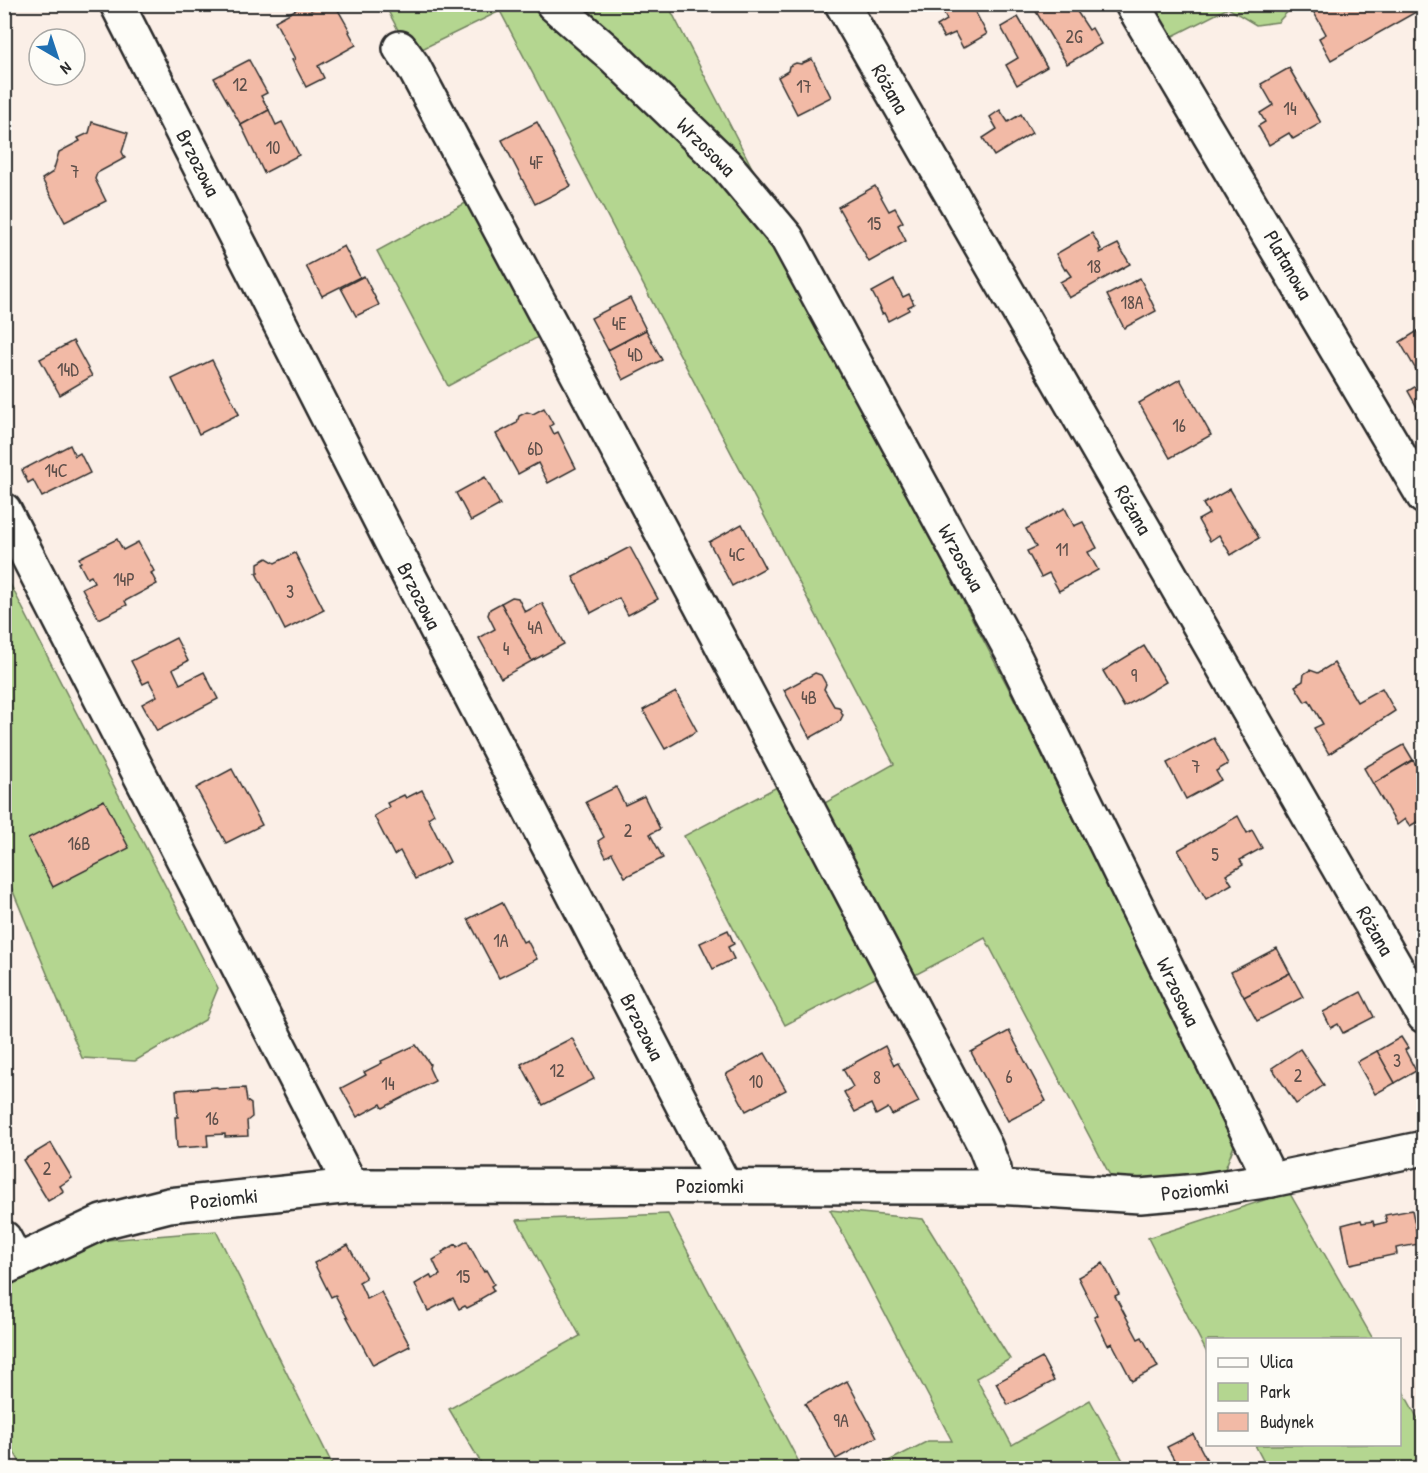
<svg xmlns="http://www.w3.org/2000/svg" width="1428" height="1473" font-family="'Patrick Hand',sans-serif">
<style>
.green{fill:#b4d690;stroke:#70805e;stroke-width:1.5}
.building{fill:#f2baa6;stroke:#2b2b2b;stroke-width:1.5}
.lines{fill:none;stroke-linecap:round;stroke-linejoin:round}
.minor-casing{stroke:#2b2b2b;stroke-width:38}
.minor{stroke:#fdfcf7;stroke-width:33}
.labels{text-anchor:middle;stroke-width:4.5;stroke-linejoin:round;paint-order:stroke}
.number-label{font-size:18px;fill:#5d4f4a}
.street-label{font-size:21px;fill:#2b2b2b;stroke:#fdfcf7}
</style>
<rect width="100%" height="100%" fill="#fbefe7"/>
<filter id="ink" filterUnits="userSpaceOnUse"><feTurbulence type="fractalNoise" baseFrequency=".0167" numOctaves="2"/><feDisplacementMap in="SourceGraphic" scale="12" xChannelSelector="R" yChannelSelector="G"/><feConvolveMatrix kernelMatrix="1 2 1 2 8 2 1 2 1" color-interpolation-filters="sRGB"/></filter>
<g filter="url(#ink)">
<!-- green -->
<g class="green">
<path d="M 385,5 L 538,5 C 619,82 704,158 776,244 L 1010,691 L 1235,1143 L 1225,1169 L 1168,1179 L 1113,1181 L 985,938 L 913,976 L 823,804 L 894,764 L 500,11 L 422,49 L 407,47 Z"/>
<polygon points="584,5 668,5 760,183"/>
<polygon points="1150,5 1294,5 1278,22 1256,25 1228,8 1169,38"/>
<polygon points="471,200 542,335 448,386 377,251"/>
<polygon points="4,572 218,988 205,1020 135,1061 82,1058 5,872"/>
<polygon points="777,787 786,796 879,976 785,1025 684,836"/>
<polygon points="1289,1192 1373,1339 1208,1340 1207,1353 1148,1238"/>
<polygon points="830,1210 923,1219 1010,1359 976,1378 1012,1445 1090,1400 1127,1468 875,1468 928,1441 952,1441"/>
<polygon points="668,1214 802,1468 484,1468 449,1409 580,1336 517,1220"/>
<polygon points="216,1231 334,1468 23,1468 5,1435 5,1283 70,1243"/>
<polygon points="1400,1386 1423,1428 1423,1468 1267,1468 1255,1445 1400,1444"/>
</g>
<!-- building -->
<g class="building">
<polygon points="306,4 309,4 311,10 321,5 338,10 350,31 349,32 356,45 318,66 324,78 306,87 292,60 295,59 275,21"/>
<polygon points="939,4 971,4 987,34 963,48 955,33 944,38 937,26 947,20"/>
<polygon points="1043,4 1078,4 1074,7 1089,30 1092,28 1101,44 1067,64 1035,10"/>
<polygon points="1319,4 1350,4 1352,8 1358,4 1421,4 1423,8 1331,60 1319,38 1326,34 1312,9"/>
<polygon points="1018,17 1047,67 1017,85 1006,65 1018,58 1001,27"/>
<polygon points="812,59 831,97 797,114 778,77 788,71 789,66 796,63 801,64"/>
<polygon points="249,60 267,93 261,96 269,110 241,125 214,78"/>
<polygon points="1289,68 1321,123 1293,139 1289,133 1269,145 1258,126 1265,122 1260,113 1273,105 1261,84"/>
<polygon points="269,110 276,125 282,122 299,155 264,173 241,125"/>
<polygon points="1000,110 1008,122 1021,114 1032,133 994,156 983,138 997,129 990,117"/>
<polygon points="92,122 128,133 122,152 125,158 97,173 95,179 106,201 65,222 42,179 53,172 59,152 80,141 78,138 89,133"/>
<polygon points="537,122 571,186 535,204 502,140"/>
<polygon points="875,186 889,211 895,208 903,222 898,225 906,241 869,262 838,207"/>
<polygon points="1092,233 1101,249 1099,250 1100,253 1118,244 1130,264 1069,298 1060,282 1071,276 1066,269 1065,270 1056,254"/>
<polygon points="344,246 360,277 322,296 306,266"/>
<polygon points="364,276 379,305 356,316 341,288"/>
<polygon points="1140,278 1156,311 1124,328 1107,295"/>
<polygon points="894,280 903,297 909,294 914,304 908,307 909,310 888,321 884,313 882,314 880,309 881,309 872,292"/>
<polygon points="630,298 646,330 608,350 591,318"/>
<polygon points="1424,327 1424,416 1422,416 1408,391 1423,382 1400,342"/>
<polygon points="646,330 662,360 623,380 608,350"/>
<polygon points="73,341 92,376 60,395 40,359"/>
<polygon points="212,360 239,414 199,434 172,379"/>
<polygon points="1180,379 1211,435 1170,458 1139,403"/>
<polygon points="544,408 553,424 550,426 554,434 558,432 576,468 548,483 538,463 518,474 496,434 517,423 519,416 527,412 533,414"/>
<polygon points="70,445 75,456 80,453 90,473 42,497 33,480 28,483 22,470"/>
<polygon points="485,477 500,505 471,521 456,493"/>
<polygon points="1230,489 1259,538 1231,555 1219,535 1210,541 1198,520 1209,514 1203,504"/>
<polygon points="1065,508 1074,526 1083,522 1097,548 1088,552 1098,570 1059,591 1049,573 1041,577 1027,551 1036,547 1026,529"/>
<polygon points="742,524 765,568 732,586 709,542"/>
<polygon points="117,539 123,550 138,542 154,571 151,573 157,584 125,601 127,605 99,619 82,588 94,582 91,576 87,578 79,563 81,562 79,558"/>
<polygon points="630,547 658,599 628,615 619,598 591,613 573,577"/>
<polygon points="295,553 324,610 285,630 256,573 258,573 258,563 267,558 275,563"/>
<polygon points="512,597 518,598 525,612 542,603 564,644 532,661 501,603"/>
<polygon points="501,603 532,661 501,678 479,638 495,629 488,615 490,609"/>
<polygon points="176,638 188,661 173,669 180,684 204,672 218,699 157,731 142,704 157,696 149,681 143,684 131,661"/>
<polygon points="1144,646 1166,682 1124,707 1103,671"/>
<polygon points="1334,663 1357,702 1382,688 1395,711 1329,754 1314,728 1323,724 1309,700 1305,702 1295,686 1303,681 1304,674 1310,670 1318,673"/>
<polygon points="815,673 821,675 826,684 824,689 834,706 839,707 843,715 840,721 810,738 784,690"/>
<polygon points="676,692 697,731 665,749 643,710"/>
<polygon points="1214,738 1228,764 1216,771 1221,780 1186,799 1167,763"/>
<polygon points="1404,745 1413,760 1373,784 1364,768"/>
<polygon points="1413,760 1424,779 1424,809 1418,813 1422,819 1410,826 1405,819 1397,825 1373,784"/>
<polygon points="232,769 262,825 226,843 196,788"/>
<polygon points="616,787 625,805 644,796 660,829 650,834 663,858 625,877 612,853 606,857 598,841 604,837 586,802"/>
<polygon points="422,790 434,814 428,818 450,862 415,879 400,851 394,855 374,816 389,807 387,803 404,795 406,798"/>
<polygon points="104,800 129,848 53,887 28,839"/>
<polygon points="1238,816 1247,833 1252,830 1262,848 1240,860 1243,865 1226,875 1232,884 1206,899 1178,850"/>
<polygon points="502,902 523,942 527,940 537,959 499,978 468,919"/>
<polygon points="728,930 734,944 728,947 734,959 713,969 700,943"/>
<polygon points="1277,948 1290,973 1244,997 1231,972"/>
<polygon points="1290,973 1303,997 1257,1021 1244,997"/>
<polygon points="1361,992 1374,1017 1343,1033 1338,1024 1331,1028 1323,1012"/>
<polygon points="1009,1031 1046,1101 1008,1121 971,1052"/>
<polygon points="1401,1037 1408,1048 1405,1050 1416,1071 1395,1083 1377,1051"/>
<polygon points="572,1038 594,1079 543,1105 521,1064"/>
<polygon points="416,1045 430,1064 429,1068 435,1081 383,1108 381,1104 357,1117 341,1088 366,1075 364,1072 382,1063 381,1061"/>
<polygon points="885,1046 894,1065 898,1063 919,1102 892,1115 888,1108 876,1115 871,1104 855,1112 844,1092 853,1087 843,1069"/>
<polygon points="1300,1049 1324,1085 1296,1104 1272,1068"/>
<polygon points="1377,1051 1395,1083 1375,1094 1357,1062"/>
<polygon points="765,1053 786,1090 746,1111 726,1074"/>
<polygon points="217,1087 218,1089 245,1088 247,1101 251,1104 252,1117 247,1121 248,1136 225,1137 225,1134 207,1135 208,1146 177,1148 175,1117 178,1117 176,1090"/>
<polygon points="51,1143 72,1178 60,1186 64,1192 48,1201 23,1160"/>
<polygon points="1412,1210 1419,1244 1396,1248 1397,1254 1350,1264 1342,1225 1361,1220 1362,1223 1373,1221 1374,1225 1387,1222 1385,1215"/>
<polygon points="467,1241 484,1272 486,1270 494,1284 491,1286 494,1291 480,1299 481,1301 467,1308 465,1306 459,1309 453,1298 428,1311 415,1284 430,1275 432,1279 440,1275 433,1260 443,1254 442,1252 456,1244 457,1247"/>
<polygon points="348,1245 366,1278 359,1282 367,1299 381,1292 410,1346 373,1365 335,1295 331,1297 314,1263"/>
<polygon points="1103,1263 1119,1294 1115,1296 1138,1339 1142,1337 1158,1367 1132,1381 1112,1343 1108,1345 1094,1317 1097,1315 1078,1277"/>
<polygon points="1042,1358 1054,1381 1008,1405 996,1383"/>
<polygon points="847,1381 877,1437 836,1459 805,1404"/>
<polygon points="1193,1434 1209,1464 1205,1466 1207,1468 1179,1468 1167,1447"/>
</g>
<g class="lines">
<defs>
<g id="minor">
<polyline points="117,4 394,547 724,1185"/>
<polyline points="553,4 615,58 726,165 787,238 1012,652 1271,1180"/>
<polyline points="842,4 1424,1016"/>
<polyline points="1132,4 1424,497"/>
<polyline points="400,48 413,66 716,634 985,1146 994,1169 996,1187"/>
<polyline points="4,510 351,1186"/>
<polyline points="4,1238 17,1262"/>
<polyline points="4,1268 102,1222 169,1205 351,1186 996,1187 1140,1196 1199,1191 1271,1180 1424,1148"/>
</g>
</defs>
<!-- minor casing -->
<use href="#minor" class="minor-casing"/>
<!-- minor -->
<use href="#minor" class="minor"/>
</g>
</g>
<g class="labels">
<!-- number labels -->
<g class="number-label">
<text x="1074" y="43">2G</text>
<text x="240" y="91">12</text>
<text x="804" y="93">17</text>
<text x="1290" y="115">14</text>
<text x="273" y="154">10</text>
<text x="536" y="169">4F</text>
<text x="75" y="178">7</text>
<text x="874" y="230">15</text>
<text x="1094" y="273">18</text>
<text x="1132" y="309">18A</text>
<text x="619" y="330">4E</text>
<text x="635" y="361">4D</text>
<text x="68" y="376">14D</text>
<text x="1179" y="432">16</text>
<text x="535" y="455">6D</text>
<text x="56" y="477">14C</text>
<text x="1062" y="556">11</text>
<text x="737" y="561">4C</text>
<text x="124" y="586">14P</text>
<text x="290" y="598">3</text>
<text x="535" y="634">4A</text>
<text x="506" y="655">4</text>
<text x="1134" y="682">9</text>
<text x="809" y="704">4B</text>
<text x="1196" y="773">7</text>
<text x="628" y="837">2</text>
<text x="79" y="850">16B</text>
<text x="1215" y="861">5</text>
<text x="501" y="947">1A</text>
<text x="1397" y="1067">3</text>
<text x="557" y="1077">12</text>
<text x="1298" y="1082">2</text>
<text x="1009" y="1083">6</text>
<text x="877" y="1084">8</text>
<text x="756" y="1088">10</text>
<text x="388" y="1090">14</text>
<text x="212" y="1125">16</text>
<text x="47" y="1175">2</text>
<text x="463" y="1283">15</text>
<text x="841" y="1427">9A</text>
</g>
<!-- street labels -->
<g class="street-label">
<text transform="translate(890 89) rotate(60)" y="7">Różana</text>
<text transform="translate(706 147) rotate(45)" y="7">Wrzosowa</text>
<text transform="translate(198 163) rotate(63)" y="7">Brzozowa</text>
<text transform="translate(1288 265) rotate(60)" y="7">Platanowa</text>
<text transform="translate(1133 510) rotate(60)" y="7">Różana</text>
<text transform="translate(961 558) rotate(61)" y="7">Wrzosowa</text>
<text transform="translate(419 596) rotate(63)" y="7">Brzozowa</text>
<text transform="translate(1375 931) rotate(60)" y="7">Różana</text>
<text transform="translate(1178 992) rotate(64)" y="7">Wrzosowa</text>
<text transform="translate(642 1027) rotate(63)" y="7">Brzozowa</text>
<text x="710" y="1193">Poziomki</text>
<text transform="translate(1195 1190) rotate(-7)" y="7">Poziomki</text>
<text transform="translate(224 1199) rotate(-6)" y="7">Poziomki</text>
</g>
</g>
<!-- margin -->
<rect width="1428" height="1473" fill="none" stroke="#fdfcf7" stroke-width="24"/>
<rect x="12" y="12" width="1404" height="1449" fill="none" stroke="#2b2b2b" stroke-width="2" filter="url(#ink)"/>
<!-- legend -->
<rect x="1206" y="1338" width="195" height="108" fill="#fdfcf7" stroke="#a9a8a5" stroke-width="1.5"/>
<rect x="1218" y="1358" width="30" height="9" fill="#fdfcf7" stroke="#a9a8a5" stroke-width="1.5"/>
<text x="1260" y="1368" font-size="18" fill="#2b2b2b">Ulica</text>
<rect x="1218" y="1383" width="30" height="18" fill="#b4d690" stroke="#a9a8a5" stroke-width="1.5"/>
<text x="1260" y="1398" font-size="18" fill="#2b2b2b">Park</text>
<rect x="1218" y="1413" width="30" height="18" fill="#f2baa6" stroke="#a9a8a5" stroke-width="1.5"/>
<text x="1260" y="1428" font-size="18" fill="#2b2b2b">Budynek</text>
<!-- north arrow -->
<g transform="translate(57 57) rotate(141)"><circle r="28" fill="#fdfcf7" stroke="#a9a8a5" stroke-width="1.5"/>
<path d="M0-4.5L10 22L0 15L-10 22Z" fill="#1f6fb2"/>
<text y="-9" font-size="16" font-weight="bold" text-anchor="middle" fill="#2b2b2b">N</text>
</g>
</svg>
